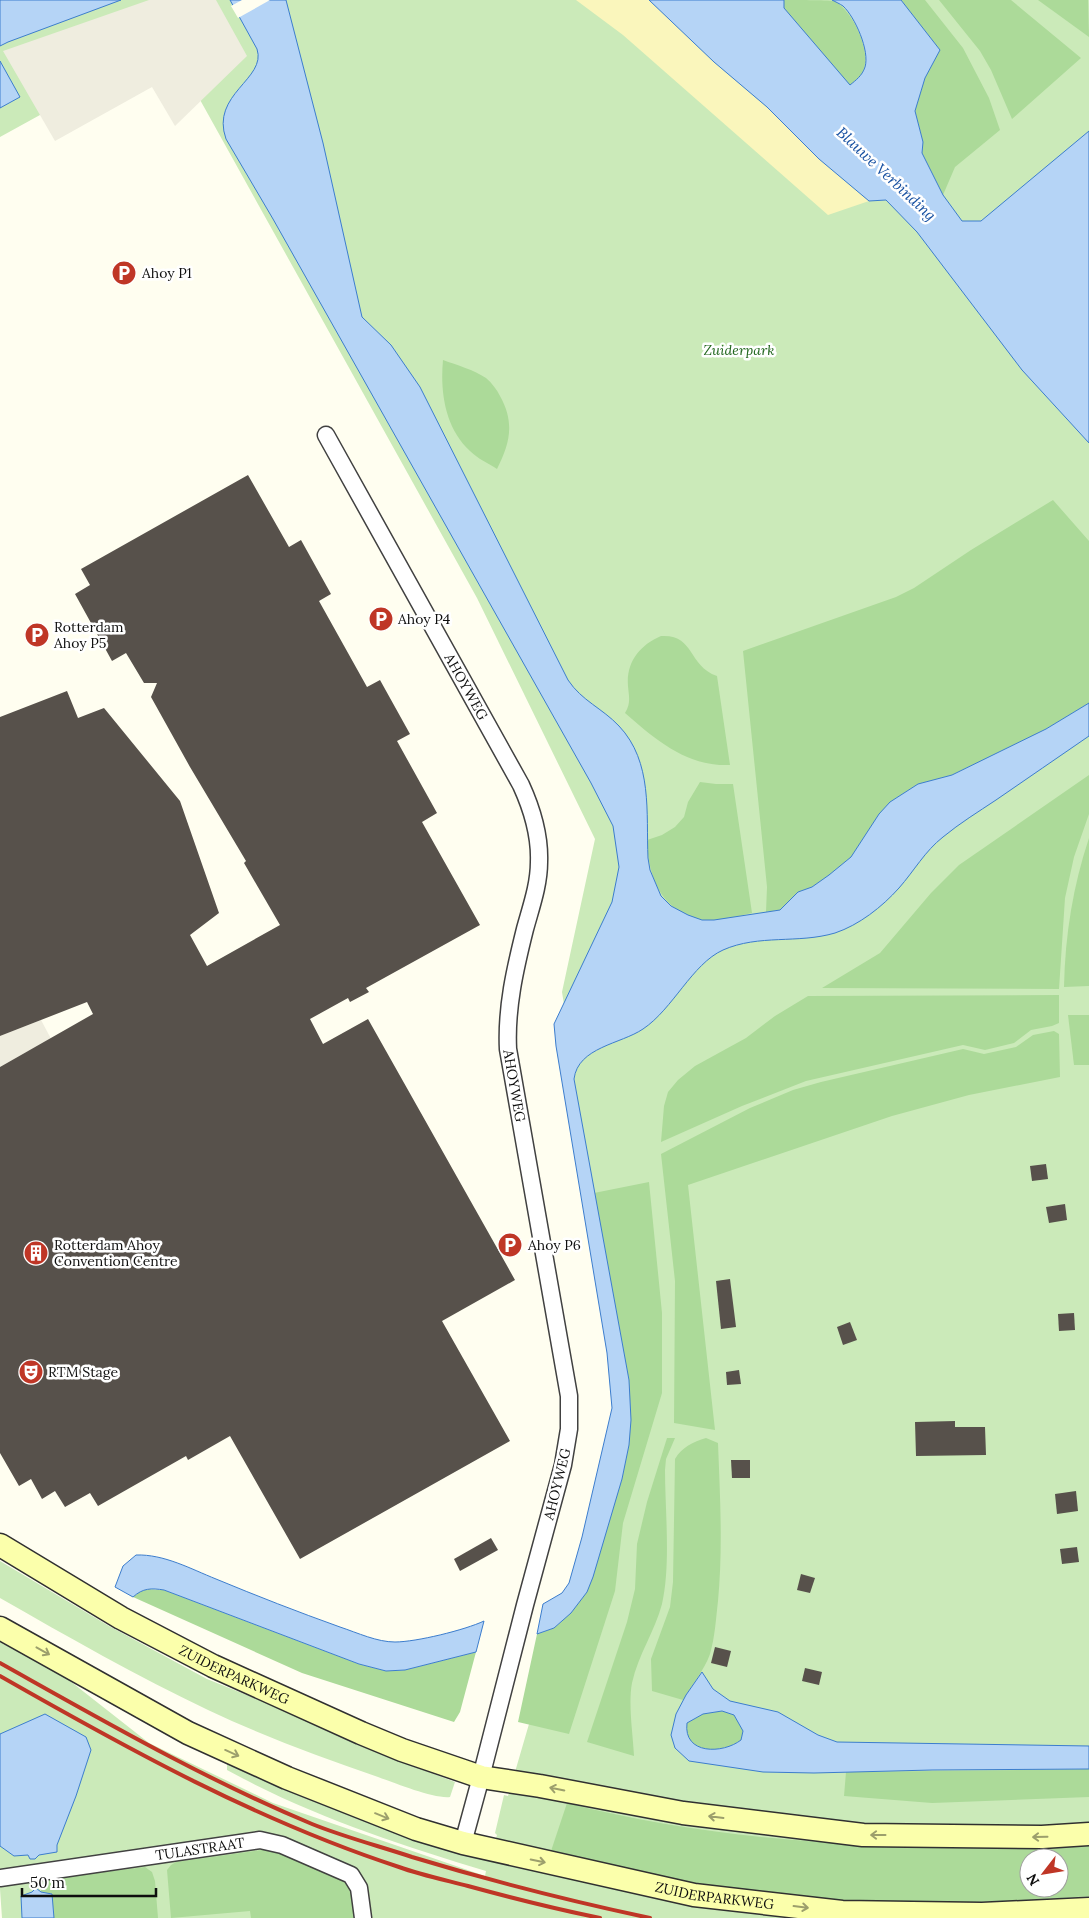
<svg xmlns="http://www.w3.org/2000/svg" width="1089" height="1918" font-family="Lora,serif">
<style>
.green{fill:#cbeab9;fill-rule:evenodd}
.forest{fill:#acda99;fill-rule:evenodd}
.sand{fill:#faf6bc}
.plaza{fill:#efeddf}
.water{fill:#b5d4f6;stroke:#3c7dcd;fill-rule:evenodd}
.pier{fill:#fffef0}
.building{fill:#57514b}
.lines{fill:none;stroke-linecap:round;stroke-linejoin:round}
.street-casing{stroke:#414141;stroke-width:19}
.secondary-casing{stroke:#303030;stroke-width:25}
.street{stroke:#fff;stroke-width:16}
.secondary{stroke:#fbffab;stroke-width:22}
.rail{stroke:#bf3626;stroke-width:4}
.oneway{stroke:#9c9f6c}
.labels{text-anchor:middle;stroke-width:5;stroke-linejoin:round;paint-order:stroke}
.poi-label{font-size:14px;fill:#0e0e0e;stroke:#fff;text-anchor:start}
.park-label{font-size:14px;font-style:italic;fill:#22671e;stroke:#fff}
.street-label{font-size:14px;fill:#0e0e0e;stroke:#fff}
.water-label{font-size:15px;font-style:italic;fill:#1750a1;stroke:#fff}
</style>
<rect width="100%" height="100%" fill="#fffef0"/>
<!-- green -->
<g class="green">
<path d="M 0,0 L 1089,0 L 1089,1918 L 2,1918 L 0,1889 L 0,1626 L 149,1743 L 273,1803 L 485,1876 L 486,1871 C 397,1844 309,1815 227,1770 L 227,1762 L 490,1858 L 497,1835 L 495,1833 L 504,1795 L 508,1796 L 543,1676 L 586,1553 L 614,1424 L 595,1205 L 574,1079 L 575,1074 L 562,992 L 595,839 L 477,598 L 169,44 L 0,137 ZM 1029,1858 L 1059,1858 L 1059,1888 L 1029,1888 Z"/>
<path d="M 0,1561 L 109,1626 L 207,1679 L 299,1716 L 405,1763 L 455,1782 L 450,1797 C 434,1799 395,1783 378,1777 C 320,1757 263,1736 208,1710 C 137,1676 68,1637 0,1598 Z"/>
</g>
<!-- forest -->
<g class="forest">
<path d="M 784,0 C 795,0 826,0 834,1 C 851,8 871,50 864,68 C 862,76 856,80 850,86 L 784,8 Z"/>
<polygon points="901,0 925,0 963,48 989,98 1000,130 955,167 943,195 922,153 923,142 915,111 925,78 940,50"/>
<polygon points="939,0 1011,0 1081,58 1012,119 991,70 980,51"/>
<polygon points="1038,0 1088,0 1089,37"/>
<path d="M 443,360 C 457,365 474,370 486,378 C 492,383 497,390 500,396 C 515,423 510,443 497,469 C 488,463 478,459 470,451 C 445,428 440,392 443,360 Z"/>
<polygon points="1053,500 1089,541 1089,703 1046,729 952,775 918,784 890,802 879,814 851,857 829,875 812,887 798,892 780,910 766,912 767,887 743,651 896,597 914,588 971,550"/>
<path d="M 661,636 C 695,634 687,665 717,676 L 730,765 C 687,767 656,740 625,713 C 631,703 629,697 628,686 C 626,662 640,645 661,636 Z"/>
<polygon points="1089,775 1089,814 1074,857 1065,898 1059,989 822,988 880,953 931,893 959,865"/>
<path d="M 700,782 L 716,784 L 733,784 L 752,913 C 737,916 718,923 703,920 C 661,913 648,876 647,840 L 662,835 L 675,827 L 684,817 L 688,802 Z"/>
<path d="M 1089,838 L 1089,986 L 1064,987 C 1065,935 1073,886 1089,838 Z"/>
<polygon points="1059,995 1059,1023 1052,1026 1031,1030 1014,1043 985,1050 963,1045 806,1081 742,1106 661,1142 664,1106 668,1092 678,1080 695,1066 746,1038 775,1016 808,996"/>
<polygon points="1068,1015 1089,1015 1089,1065 1074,1065"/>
<polygon points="1054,1031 1059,1034 1060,1077 969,1095 892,1116 688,1185 715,1430 674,1423 675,1281 661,1154 750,1108 793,1090 821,1082 963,1049 984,1054 1016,1047 1033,1035"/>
<polygon points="649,1182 662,1313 662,1393 623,1523 615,1591 569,1734 518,1722 537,1634 554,1628 571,1613 587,1592 622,1479 629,1445 631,1420 629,1380 594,1193"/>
<path d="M 667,1438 L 675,1438 L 666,1459 L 665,1470 C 665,1511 671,1564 662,1604 C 655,1631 638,1655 632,1683 C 628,1704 633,1734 634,1756 L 587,1742 L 627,1622 L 635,1589 L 637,1544 L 647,1502 Z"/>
<path d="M 706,1438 L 718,1443 C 720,1496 723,1548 718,1601 C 716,1618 715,1637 710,1654 C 704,1671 692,1684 683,1700 L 652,1691 L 651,1659 L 670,1607 L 673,1582 L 675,1459 C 682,1447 693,1442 706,1438 Z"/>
<polygon points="146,1589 164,1590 359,1664 386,1671 405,1670 476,1652 460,1712 454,1722 302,1673 133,1597 139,1592"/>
<path d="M 722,1711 L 734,1715 L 743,1731 L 741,1740 C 722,1754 683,1755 687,1723 L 703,1714 Z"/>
<polygon points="1089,1769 1089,1797 932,1803 844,1796 846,1772"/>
<path d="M 567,1803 C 734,1846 917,1851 1089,1845 L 1089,1896 C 961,1906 822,1906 695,1884 C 647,1876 599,1864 550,1854 ZM 1029,1858 L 1059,1858 L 1059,1888 L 1029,1888 Z"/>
<path d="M 262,1850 C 281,1849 336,1870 349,1884 C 354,1889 356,1910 358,1918 L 251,1918 L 250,1911 L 171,1918 L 167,1870 L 171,1865 L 176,1862 Z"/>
<polygon points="145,1867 152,1872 155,1881 158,1918 54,1918 52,1894 41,1892 41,1880"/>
</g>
<!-- sand -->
<polygon class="sand" points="576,0 649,0 714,62 767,107 819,159 869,201 828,215 623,35"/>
<!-- plaza -->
<g class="plaza">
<polygon points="149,0 216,0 247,56 175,126 152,87 55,141 3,51"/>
<polygon points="41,1020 57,1050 28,1051 0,1067 0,1036"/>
</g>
<!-- water -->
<g class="water">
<polygon points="0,0 121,0 8,42 0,46"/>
<path d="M 230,0 L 286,0 L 323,143 L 362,317 L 391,345 L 420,387 L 568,680 C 582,701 602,708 619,726 C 653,762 646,813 648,858 L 650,870 L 661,896 L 671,906 L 688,915 L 702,920 L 714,920 L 780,910 L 798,892 L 812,887 L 829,875 L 851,857 L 879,814 L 890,802 L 918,784 L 952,775 L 1046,729 L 1089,703 L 1089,736 C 1058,757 1027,779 996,800 C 978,812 960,823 943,837 C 925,851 914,871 899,888 C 882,907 859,925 835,933 C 798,944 759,934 723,950 C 692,964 673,1009 643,1029 C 621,1044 578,1047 574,1079 L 629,1380 L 631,1420 L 629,1445 L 622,1479 L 593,1577 L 587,1592 L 571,1613 L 554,1628 L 537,1634 L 543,1604 L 562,1593 L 569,1583 L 582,1537 L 612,1408 L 607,1353 L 556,1046 L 554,1024 L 612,902 L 619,867 L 613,826 L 591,783 L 273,219 L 226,139 C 210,94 267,79 257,49 Z"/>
<path d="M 649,0 L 784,0 L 784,8 L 850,85 C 856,80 862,76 865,67 C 870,51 855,17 843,6 C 840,4 836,2 832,0 L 901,0 L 940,50 L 925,78 L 915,111 L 923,142 L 922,153 L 943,195 L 962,221 L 981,221 L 1089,131 L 1089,443 L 1022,370 L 917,232 L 886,200 L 869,201 L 819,159 L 767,107 L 714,62 Z"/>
<polygon points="0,61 20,97 0,108"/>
<path d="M 136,1555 C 164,1554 191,1569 216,1579 C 257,1596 298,1612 340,1627 C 358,1633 377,1642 395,1642 C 416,1642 465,1630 484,1621 L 476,1652 L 405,1670 L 386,1671 L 359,1664 L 164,1590 C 151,1588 143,1588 133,1597 L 115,1587 L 123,1566 Z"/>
<path d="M 702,1672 L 713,1689 L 730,1701 L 778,1712 L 818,1735 L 837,1742 L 1089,1746 L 1089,1769 L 932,1770 L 814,1773 L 763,1772 L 689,1761 L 675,1748 L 671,1735 L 676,1714 L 686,1695 ZM 722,1711 L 734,1715 L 743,1731 L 741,1740 C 723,1754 683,1755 687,1723 L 703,1714 Z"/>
<polygon points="45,1714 86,1737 91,1750 76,1796 57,1845 57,1852 39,1855 35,1859 30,1859 28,1855 14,1856 0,1846 0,1734"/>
<polygon points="36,1888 41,1892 52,1894 54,1918 22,1918 21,1896 32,1892"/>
</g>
<!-- pier -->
<polygon class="pier" points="242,0 270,0 238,18 231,6"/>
<!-- building -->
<g class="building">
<polygon points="248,475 289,547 301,540 331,594 319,601 367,687 380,680 410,734 397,741 437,813 422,822 480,925 366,988 369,992 350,1002 348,998 310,1019 323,1044 368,1019 515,1280 442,1321 510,1441 300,1559 230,1436 188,1460 186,1456 98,1506 90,1493 65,1507 55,1491 42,1499 31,1479 19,1486 0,1453 0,1067 93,1014 87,1002 0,1036 0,717 67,691 78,718 104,708 180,801 219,913 190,935 207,966 280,925 244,863 246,861 190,767 151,697 157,683 144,683 126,653 112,661 75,594 90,585 81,569"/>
<polygon points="1046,1164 1048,1179 1032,1181 1030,1166"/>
<polygon points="1065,1204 1067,1220 1049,1223 1046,1207"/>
<polygon points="730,1279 736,1327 721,1329 716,1281"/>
<polygon points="1074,1313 1075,1330 1059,1331 1058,1314"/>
<polygon points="850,1322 857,1340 843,1345 837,1327"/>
<polygon points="739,1370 741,1384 727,1385 726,1372"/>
<polygon points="955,1421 955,1427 985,1427 986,1455 916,1456 915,1422"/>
<polygon points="731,1460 750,1460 750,1478 732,1478"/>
<polygon points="1076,1491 1078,1511 1057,1514 1055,1494"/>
<polygon points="491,1538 498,1550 460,1571 454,1559"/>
<polygon points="1077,1547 1079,1562 1062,1564 1060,1549"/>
<polygon points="801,1574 815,1578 810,1593 797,1590"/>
<polygon points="715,1647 731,1651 727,1667 711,1663"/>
<polygon points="805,1668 822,1672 819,1685 802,1681"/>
</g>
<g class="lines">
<defs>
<g id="street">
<path id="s1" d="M 326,435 L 521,785 C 532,809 540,835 539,862 C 539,885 531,907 525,929 C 515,969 506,1008 508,1049 L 569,1396 L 569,1429 L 563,1465 L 525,1605 L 481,1777 L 463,1843"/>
<path id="s2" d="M 0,1878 L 260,1840 L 282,1845 L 351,1875 L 359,1888 L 363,1918"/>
</g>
<g id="secondary">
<path id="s3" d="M 0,1545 L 121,1618 L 213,1666 L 361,1733 L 402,1750 L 481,1777 L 540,1786 L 683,1813 L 863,1835 L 1042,1837 L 1089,1834"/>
<path id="s4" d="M 0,1628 L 188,1733 L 287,1778 L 416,1829 L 463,1843 L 694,1895 L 842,1912 L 982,1914 L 1089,1909"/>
</g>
</defs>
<!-- street casing -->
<use href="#street" class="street-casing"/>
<!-- secondary casing -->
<use href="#secondary" class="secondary-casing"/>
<!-- street -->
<use href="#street" class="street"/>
<!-- secondary -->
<use href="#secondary" class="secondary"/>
<!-- rail -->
<g class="rail">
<path d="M 0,1663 C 102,1720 204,1779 312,1824 C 344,1837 379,1846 412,1857 C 491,1881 570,1901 650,1918"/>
<path d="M 0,1676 C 128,1749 258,1821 399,1867 C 421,1875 445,1880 468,1886 C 512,1898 556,1909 600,1918"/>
</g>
</g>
<!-- one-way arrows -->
<defs><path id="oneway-shaft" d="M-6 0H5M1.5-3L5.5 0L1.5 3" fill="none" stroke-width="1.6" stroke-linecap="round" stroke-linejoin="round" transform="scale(1.25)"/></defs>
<g class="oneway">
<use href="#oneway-shaft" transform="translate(43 1651) rotate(29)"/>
<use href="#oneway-shaft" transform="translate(232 1753) rotate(24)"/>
<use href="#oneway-shaft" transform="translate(557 1789) rotate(-169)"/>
<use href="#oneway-shaft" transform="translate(382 1816) rotate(22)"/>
<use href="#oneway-shaft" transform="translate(716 1817) rotate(-173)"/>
<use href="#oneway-shaft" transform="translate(878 1835) rotate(-180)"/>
<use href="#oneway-shaft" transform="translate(1040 1837) rotate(179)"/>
<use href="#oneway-shaft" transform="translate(538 1861) rotate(12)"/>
<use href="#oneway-shaft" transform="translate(801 1907) rotate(7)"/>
</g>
<!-- icons -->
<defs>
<symbol id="parking-disc" viewBox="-11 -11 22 22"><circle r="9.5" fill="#bf3626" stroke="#fff"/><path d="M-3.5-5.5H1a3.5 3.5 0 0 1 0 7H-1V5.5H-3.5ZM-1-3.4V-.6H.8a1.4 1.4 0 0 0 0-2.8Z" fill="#fff"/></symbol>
<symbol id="building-disc" viewBox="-11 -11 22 22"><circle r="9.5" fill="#bf3626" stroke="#fff"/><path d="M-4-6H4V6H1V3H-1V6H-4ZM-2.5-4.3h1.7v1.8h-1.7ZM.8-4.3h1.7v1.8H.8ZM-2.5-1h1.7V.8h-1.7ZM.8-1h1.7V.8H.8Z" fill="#fff"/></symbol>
<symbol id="theatre-disc" viewBox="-11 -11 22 22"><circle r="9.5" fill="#bf3626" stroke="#fff"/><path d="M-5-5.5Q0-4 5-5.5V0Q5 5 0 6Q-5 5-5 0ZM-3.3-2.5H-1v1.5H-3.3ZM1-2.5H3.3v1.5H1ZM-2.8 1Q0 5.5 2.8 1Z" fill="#fff"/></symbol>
</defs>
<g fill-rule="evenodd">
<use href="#parking-disc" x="110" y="259" width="28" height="28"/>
<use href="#parking-disc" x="367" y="605" width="28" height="28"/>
<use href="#parking-disc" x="23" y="621" width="28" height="28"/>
<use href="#parking-disc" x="496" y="1231" width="28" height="28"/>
<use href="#building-disc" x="22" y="1239" width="28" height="28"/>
<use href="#theatre-disc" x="17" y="1358" width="28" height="28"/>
</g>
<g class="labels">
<!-- poi labels -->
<g class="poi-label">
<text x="142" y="278">Ahoy P1</text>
<text x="398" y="624">Ahoy P4</text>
<text x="54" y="632">Rotterdam<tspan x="54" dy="16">Ahoy P5</tspan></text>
<text x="54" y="1250">Rotterdam Ahoy<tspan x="54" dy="16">Convention Centre</tspan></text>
<text x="528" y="1250">Ahoy P6</text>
<text x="48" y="1377">RTM Stage</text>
</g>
<!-- park labels -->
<g class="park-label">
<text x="739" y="355">Zuiderpark</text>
</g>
<!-- street labels -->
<g class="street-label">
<text dy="5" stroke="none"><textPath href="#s1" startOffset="288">AHOYWEG</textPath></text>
<text dy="5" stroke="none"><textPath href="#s1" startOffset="708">AHOYWEG</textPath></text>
<text transform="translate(557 1484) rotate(-76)" y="5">AHOYWEG</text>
<text dy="5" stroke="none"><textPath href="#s3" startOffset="268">ZUIDERPARKWEG</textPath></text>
<text dy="5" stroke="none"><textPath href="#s2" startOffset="202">TULASTRAAT</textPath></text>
<text dy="5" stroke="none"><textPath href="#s4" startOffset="769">ZUIDERPARKWEG</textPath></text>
</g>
<!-- water labels -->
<g class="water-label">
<text transform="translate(886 174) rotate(43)" y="5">Blauwe Verbinding</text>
</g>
</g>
<!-- north arrow -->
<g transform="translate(1044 1873) rotate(239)"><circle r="24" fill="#ffffff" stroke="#9f9f9f"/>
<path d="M0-4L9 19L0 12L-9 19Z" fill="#bf3626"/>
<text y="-8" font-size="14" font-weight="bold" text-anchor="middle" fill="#0e0e0e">N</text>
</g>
<!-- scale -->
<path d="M22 1888v8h134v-8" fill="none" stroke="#0e0e0e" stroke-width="2.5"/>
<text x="30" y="1888" font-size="15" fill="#0e0e0e" stroke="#ffffff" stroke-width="4" paint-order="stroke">50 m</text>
</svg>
